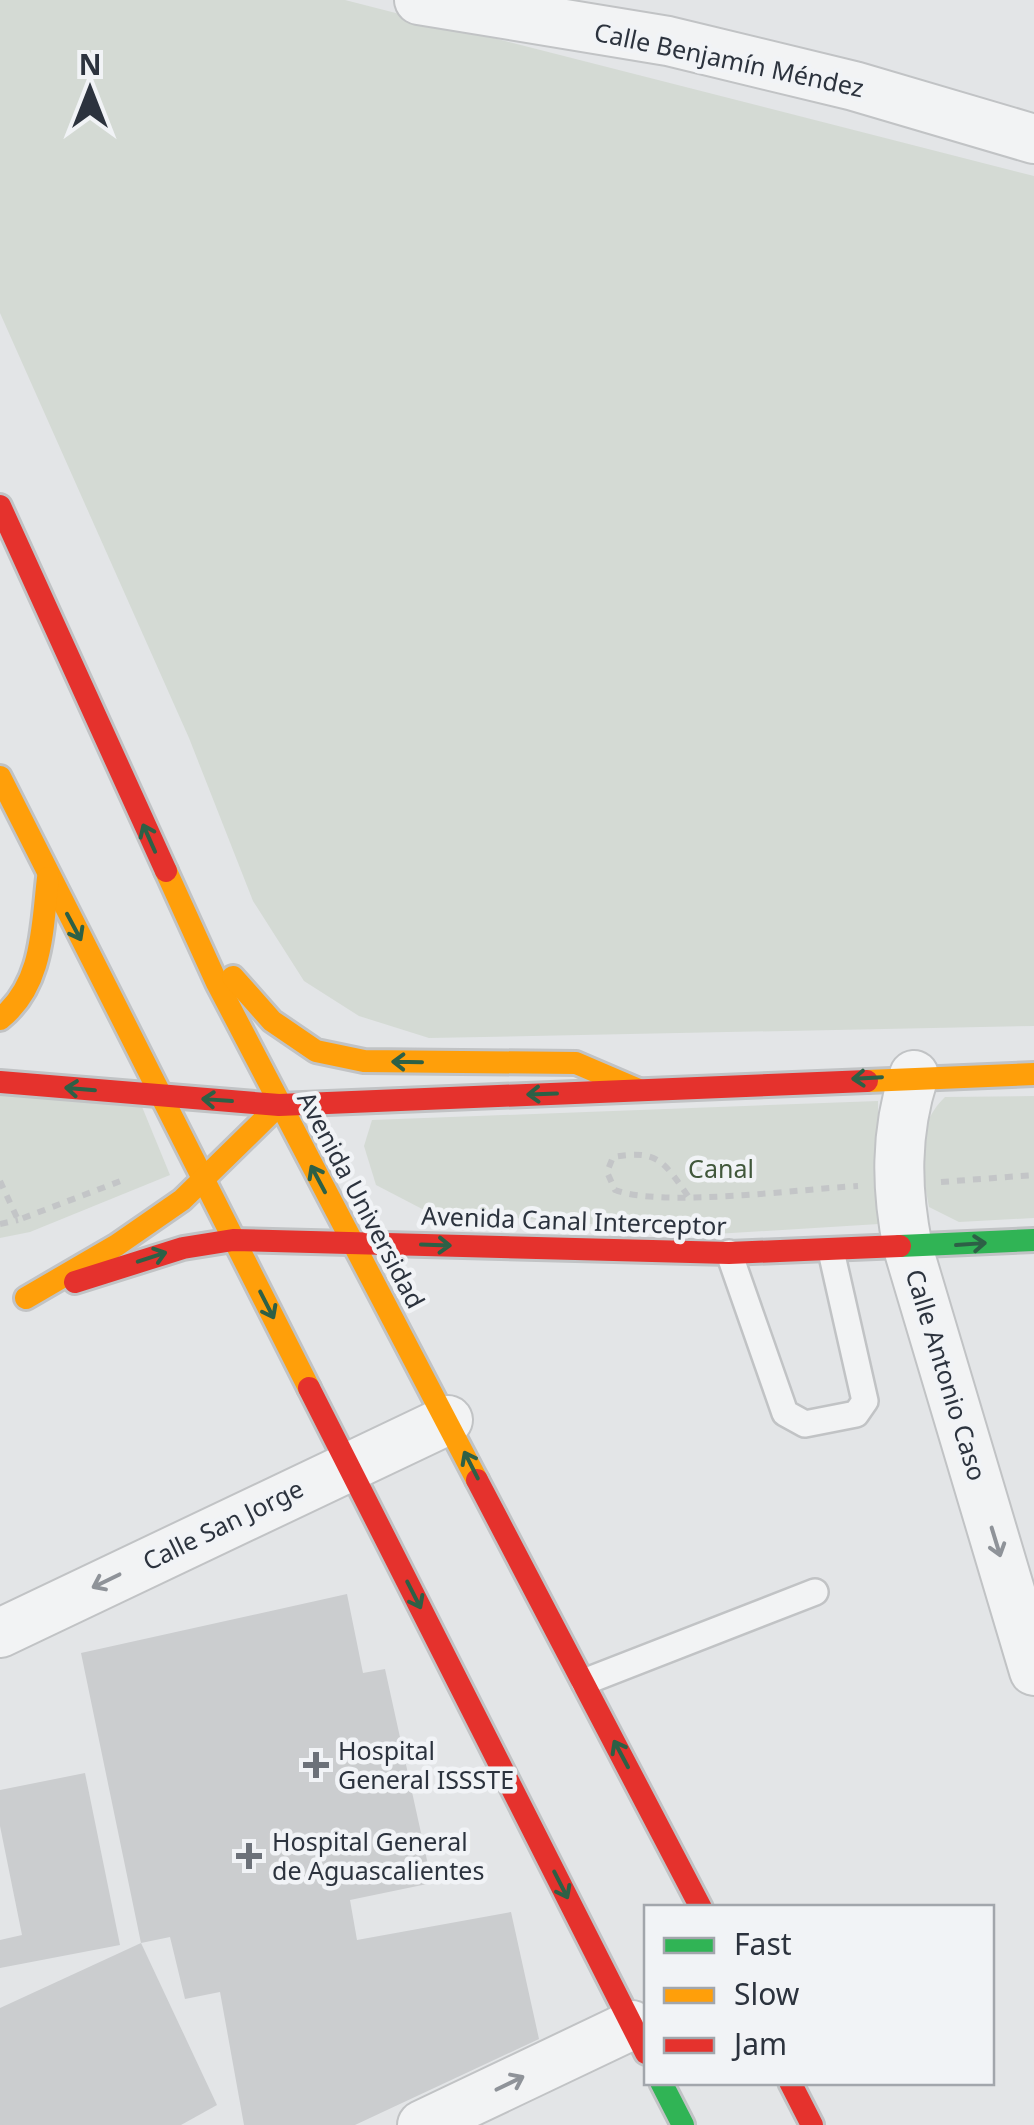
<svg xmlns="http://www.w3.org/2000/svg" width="1034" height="2125" font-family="'Noto Sans',sans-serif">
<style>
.green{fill:#d4dad4}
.building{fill:#cbcdcf}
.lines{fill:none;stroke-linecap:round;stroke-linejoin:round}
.lane-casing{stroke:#c1c3c5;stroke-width:30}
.street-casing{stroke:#c1c3c5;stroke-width:52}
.fast-casing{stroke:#c1c3c5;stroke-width:28}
.slow-casing{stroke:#c1c3c5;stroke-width:28}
.jam-casing{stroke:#c1c3c5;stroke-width:28}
.path{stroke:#c3c5c7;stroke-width:6;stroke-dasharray:8 8;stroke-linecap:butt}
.lane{stroke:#f2f3f4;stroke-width:25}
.street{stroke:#f2f3f4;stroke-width:48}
.fast{stroke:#30b455;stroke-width:22}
.slow{stroke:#ff9f0a;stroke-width:22}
.jam{stroke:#e5322d;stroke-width:22}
.oneway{stroke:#2d6046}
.oneway2{stroke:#8f9399}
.poi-dot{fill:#6c7179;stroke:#f1f3f6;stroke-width:4}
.labels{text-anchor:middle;stroke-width:9;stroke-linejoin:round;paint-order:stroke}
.street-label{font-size:25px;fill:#2c333e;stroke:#f1f3f6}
.park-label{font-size:25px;fill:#41583b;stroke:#f1f3f6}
.poi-label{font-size:25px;fill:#2c333e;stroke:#f1f3f6;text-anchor:start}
</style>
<rect width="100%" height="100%" fill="#e3e5e7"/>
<!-- green -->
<g class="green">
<polygon points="0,0 345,0 1034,176 1034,1026 429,1038 359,1016 304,981 253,901 189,738 0,313"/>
<polygon points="0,1085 138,1097 170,1175 30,1232 0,1238"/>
<path d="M 1034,1096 L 1034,1218 L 959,1222 L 929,1207 C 922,1167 913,1128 945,1097 Z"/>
<polygon points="878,1101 879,1224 715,1234 426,1211 376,1185 364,1146 372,1120"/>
</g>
<!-- building -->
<g class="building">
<polygon points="347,1594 363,1673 385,1669 432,1883 350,1900 357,1940 511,1912 539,2039 355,2125 244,2125 220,1992 185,1999 170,1937 141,1943 81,1653"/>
<polygon points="85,1773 120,1945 0,1968 0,1940 22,1935 0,1826 0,1790"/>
<polygon points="141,1943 217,2105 181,2125 0,2125 0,2008"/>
</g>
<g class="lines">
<defs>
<g id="lane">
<polyline points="729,1253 785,1413 805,1424 856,1414 865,1401 831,1251"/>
<polyline points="584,1682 815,1592"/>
</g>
<g id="street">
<polyline points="419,0 668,41 854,86 1034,139"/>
<path d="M 914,1075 C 895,1133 896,1189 908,1248 L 1034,1671"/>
<polyline points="0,1633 448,1420"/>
<polyline points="422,2125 632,2025"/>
</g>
<g id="fast">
<polyline points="900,1246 1034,1240"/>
<polyline points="661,2082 683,2125"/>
</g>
<g id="slow">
<polyline points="0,777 309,1388"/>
<polyline points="166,871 217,983 477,1480"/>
<polyline points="233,977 272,1021 316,1051 364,1061 576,1063 639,1090"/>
<path d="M 0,1019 C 43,985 42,929 48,878"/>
<polyline points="867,1081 1034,1074"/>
<polyline points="26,1298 117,1245 182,1200 279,1105"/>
</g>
<g id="jam">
<polyline points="0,506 166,871"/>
<polyline points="0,1082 279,1105 867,1081"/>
<polyline points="75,1282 183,1248 233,1240 729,1253 900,1246"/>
<polyline points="309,1388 646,2053"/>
<polyline points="477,1480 701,1908"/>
<polyline points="790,2082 812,2125"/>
</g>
</defs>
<!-- lane casing -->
<use href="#lane" class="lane-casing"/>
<!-- street casing -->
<use href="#street" class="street-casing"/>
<!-- fast casing -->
<use href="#fast" class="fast-casing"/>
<!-- slow casing -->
<use href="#slow" class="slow-casing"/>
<!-- jam casing -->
<use href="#jam" class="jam-casing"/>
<!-- path -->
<g class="path">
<polyline points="0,1181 18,1220 126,1179"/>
<polyline points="941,1182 1034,1175"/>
<path d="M 688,1196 C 664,1162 658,1149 613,1157 L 607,1172 L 615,1190 C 661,1208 801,1189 858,1186"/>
<polyline points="0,1224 18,1220"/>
</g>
<!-- lane -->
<use href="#lane" class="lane"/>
<!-- street -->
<use href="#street" class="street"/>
<!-- fast -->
<use href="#fast" class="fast"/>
<!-- slow -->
<use href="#slow" class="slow"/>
<!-- jam -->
<use href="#jam" class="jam"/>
</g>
<!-- one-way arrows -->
<defs><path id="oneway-shaft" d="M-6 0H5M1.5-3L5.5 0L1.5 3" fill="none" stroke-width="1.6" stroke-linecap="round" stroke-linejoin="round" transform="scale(2.5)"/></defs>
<g class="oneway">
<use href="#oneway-shaft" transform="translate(149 838) rotate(-114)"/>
<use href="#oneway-shaft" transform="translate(74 927) rotate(62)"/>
<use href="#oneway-shaft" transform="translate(407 1062) rotate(-179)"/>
<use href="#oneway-shaft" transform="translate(867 1078) rotate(177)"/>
<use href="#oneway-shaft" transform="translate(80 1089) rotate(-175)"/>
<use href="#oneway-shaft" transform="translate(542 1094) rotate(178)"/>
<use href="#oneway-shaft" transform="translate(217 1100) rotate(-176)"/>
<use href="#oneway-shaft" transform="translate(318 1179) rotate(-118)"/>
<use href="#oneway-shaft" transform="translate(971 1244) rotate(-4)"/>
<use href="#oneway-shaft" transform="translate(436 1245) rotate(2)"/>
<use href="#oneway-shaft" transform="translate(152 1257) rotate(-18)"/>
<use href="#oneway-shaft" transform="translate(267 1305) rotate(63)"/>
<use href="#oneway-shaft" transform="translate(471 1465) rotate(-117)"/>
<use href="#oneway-shaft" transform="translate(414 1595) rotate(63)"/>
<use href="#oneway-shaft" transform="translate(621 1754) rotate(-118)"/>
<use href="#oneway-shaft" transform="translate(561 1885) rotate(63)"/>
</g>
<g class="oneway2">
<use href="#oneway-shaft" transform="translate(996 1542) rotate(73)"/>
<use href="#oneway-shaft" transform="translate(106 1581) rotate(154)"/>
<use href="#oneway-shaft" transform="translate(510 2083) rotate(-26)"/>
</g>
<!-- markers -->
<g class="poi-dot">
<path d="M311 1750h10v10h10v10h-10v10h-10v-10h-10v-10h10z"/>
<path d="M244 1841h10v10h10v10h-10v10h-10v-10h-10v-10h10z"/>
</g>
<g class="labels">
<!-- street labels -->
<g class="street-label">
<text transform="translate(729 60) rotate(12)" y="9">Calle Benjamín Méndez</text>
<text transform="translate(361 1200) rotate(62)" y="9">Avenida Universidad</text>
<text transform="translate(574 1221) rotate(2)" y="9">Avenida Canal Interceptor</text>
<text transform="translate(946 1375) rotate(73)" y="9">Calle Antonio Caso</text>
<text transform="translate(223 1525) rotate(-26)" y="9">Calle San Jorge</text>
</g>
<!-- park labels -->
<g class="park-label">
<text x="721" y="1178">Canal</text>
</g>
<!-- poi labels -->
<g class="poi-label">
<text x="338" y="1760">Hospital<tspan x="338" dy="29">General ISSSTE</tspan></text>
<text x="272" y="1851">Hospital General<tspan x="272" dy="29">de Aguascalientes</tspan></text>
</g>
</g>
<!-- legend -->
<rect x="644" y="1905" width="350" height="180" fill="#f1f3f6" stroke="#a2a6ac" stroke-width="2.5"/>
<rect x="664" y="1938" width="50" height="15" fill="#30b455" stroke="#a2a6ac" stroke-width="2.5"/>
<text x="734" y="1955" font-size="30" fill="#2c333e">Fast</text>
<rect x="664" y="1988" width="50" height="15" fill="#ff9f0a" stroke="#a2a6ac" stroke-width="2.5"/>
<text x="734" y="2005" font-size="30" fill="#2c333e">Slow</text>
<rect x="664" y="2038" width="50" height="15" fill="#e5322d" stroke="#a2a6ac" stroke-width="2.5"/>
<text x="734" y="2055" font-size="30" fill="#2c333e">Jam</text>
<!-- north arrow -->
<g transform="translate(90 90)" stroke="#f1f3f6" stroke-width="8" paint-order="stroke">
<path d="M0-8L18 38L0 25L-18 38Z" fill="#2c333e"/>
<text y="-15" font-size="28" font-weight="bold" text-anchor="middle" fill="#2c333e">N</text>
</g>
</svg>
